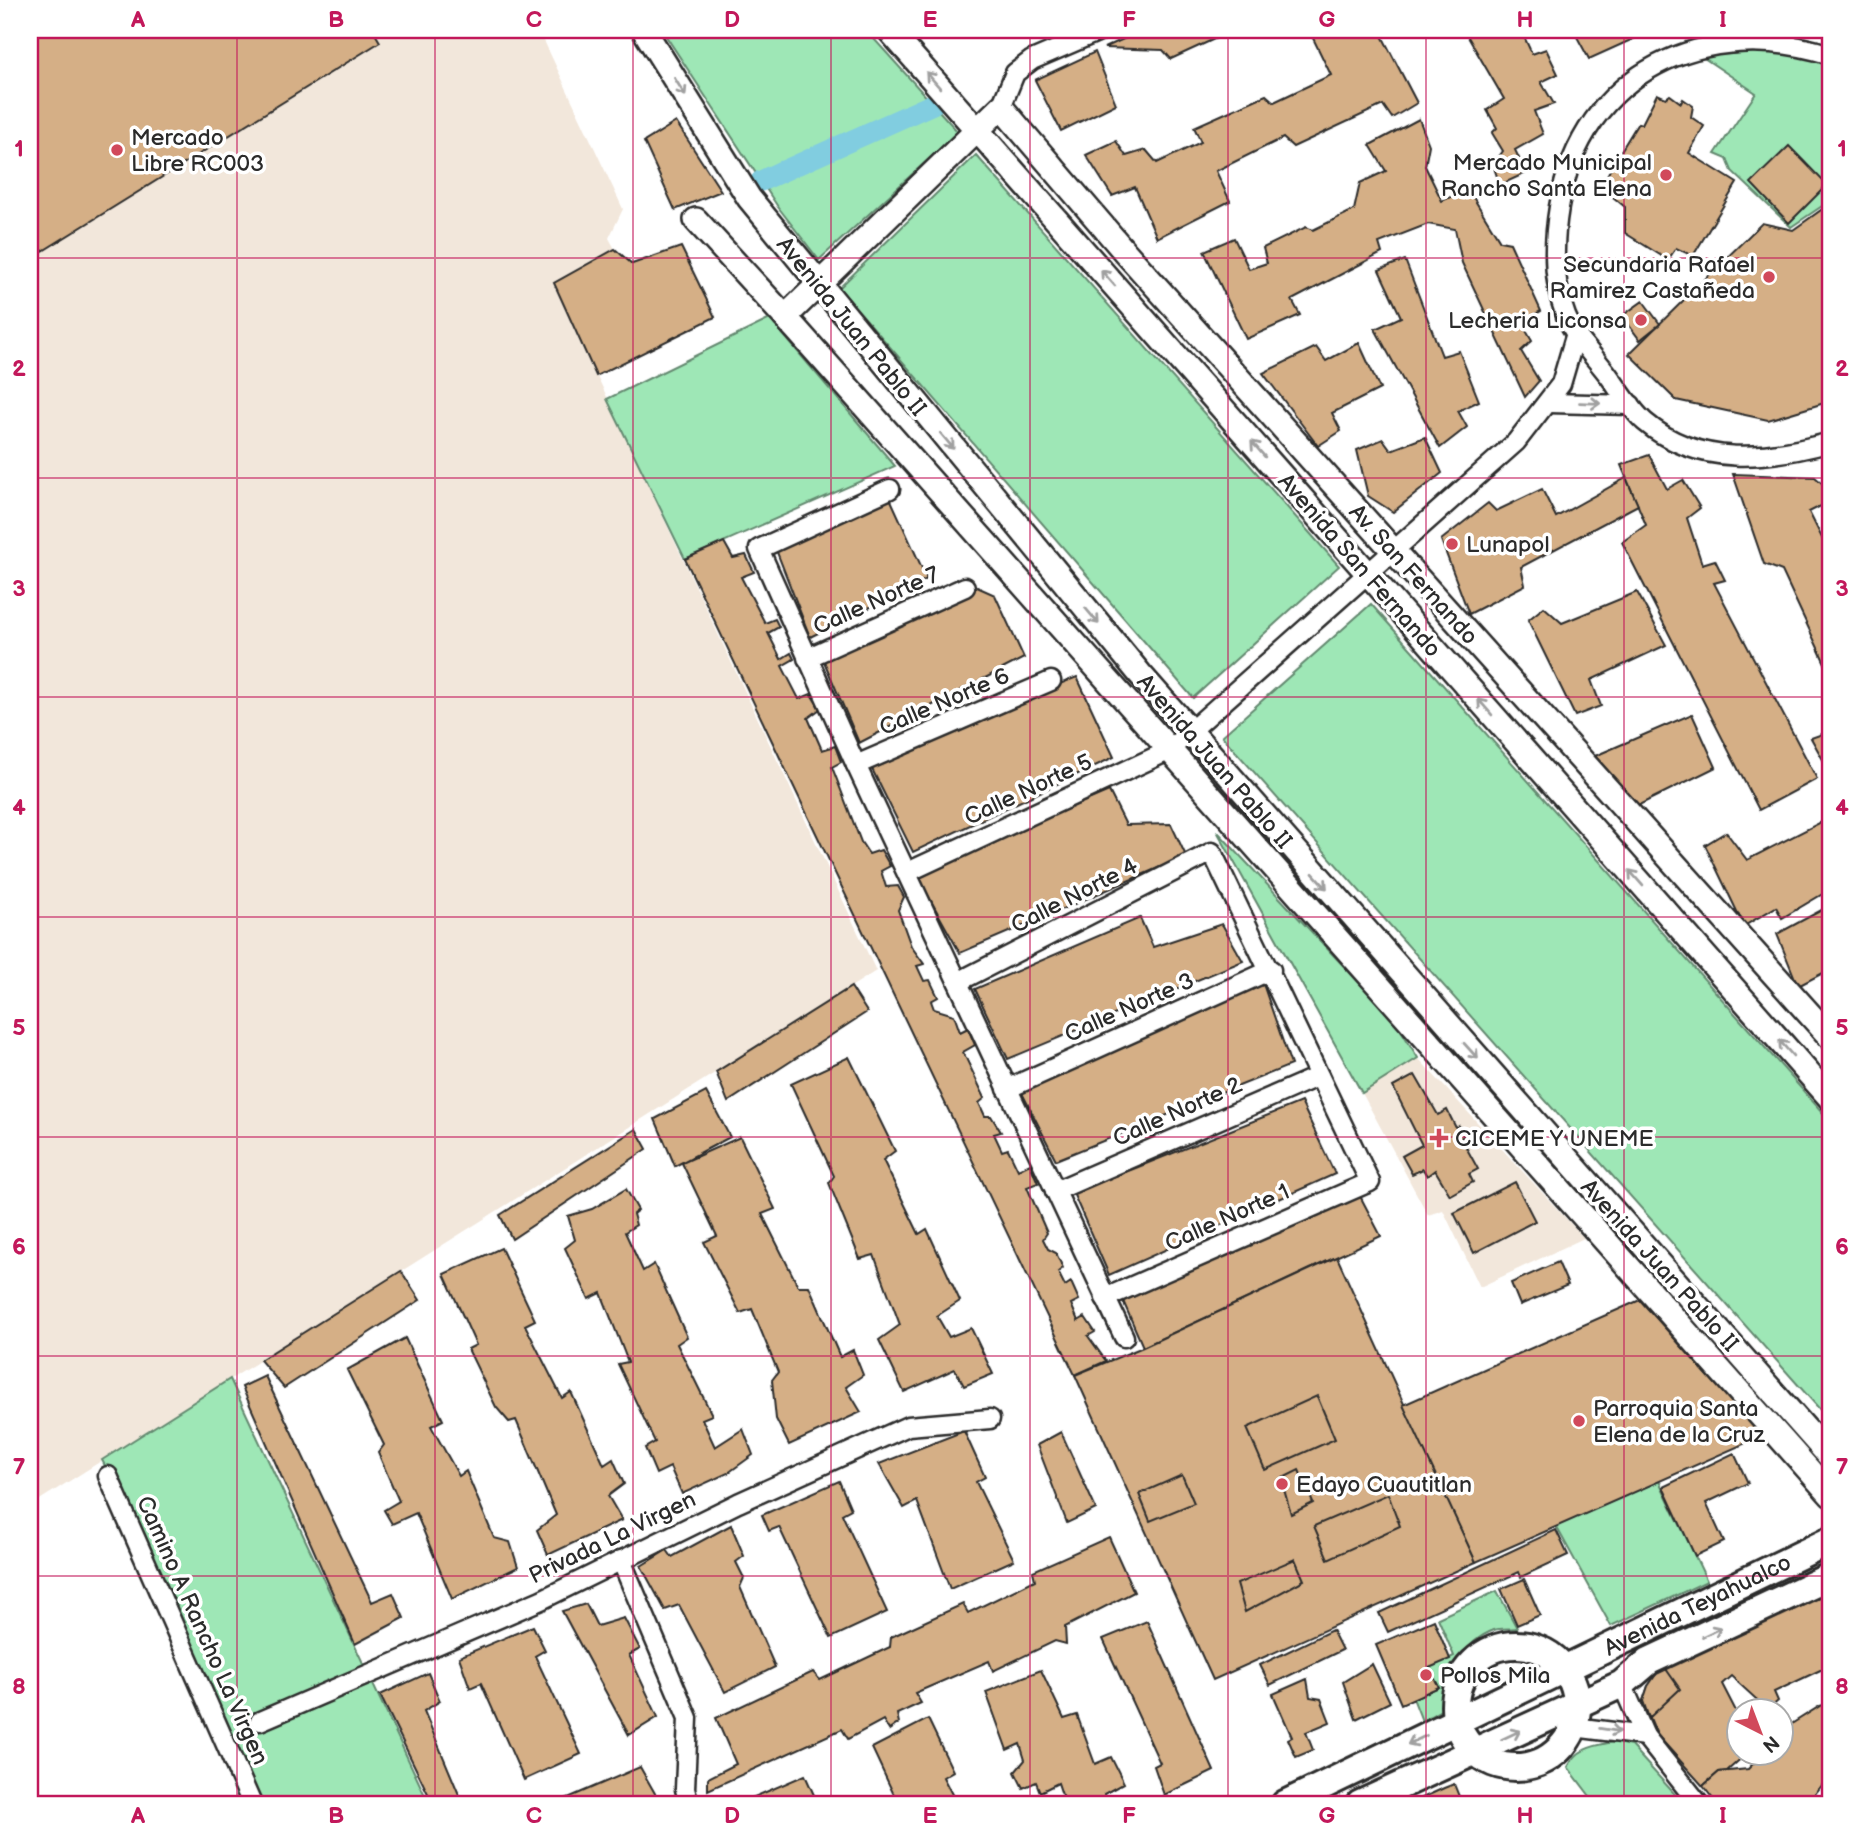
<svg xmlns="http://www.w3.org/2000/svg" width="1861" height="1834" font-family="'Balsamiq Sans',sans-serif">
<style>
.built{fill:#f2e7db}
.green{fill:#9ee7b6;stroke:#648970;stroke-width:2}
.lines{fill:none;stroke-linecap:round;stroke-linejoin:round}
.canal{stroke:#81cde0;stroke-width:21}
.building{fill:#d5af86;stroke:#2b2b2b;stroke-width:2}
.minor-casing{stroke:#2b2b2b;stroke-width:23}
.tertiary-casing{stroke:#2b2b2b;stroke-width:28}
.secondary-casing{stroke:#2b2b2b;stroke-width:32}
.minor{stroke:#fff;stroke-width:18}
.tertiary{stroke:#fff;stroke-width:23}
.secondary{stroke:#fff;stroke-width:26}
.oneway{stroke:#a0a0a0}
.grid{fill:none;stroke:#c2185b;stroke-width:2;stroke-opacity:0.55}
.poi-dot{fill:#d1495b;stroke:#fff;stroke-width:2.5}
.labels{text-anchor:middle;stroke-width:7;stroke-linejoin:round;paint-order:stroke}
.poi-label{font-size:23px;fill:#2b2b2b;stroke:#fff;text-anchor:start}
.street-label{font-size:23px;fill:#2b2b2b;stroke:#fff}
.neatline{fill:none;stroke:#c2185b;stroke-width:2.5}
.grid-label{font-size:23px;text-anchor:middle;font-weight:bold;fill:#c2185b}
</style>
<rect width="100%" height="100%" fill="#fff"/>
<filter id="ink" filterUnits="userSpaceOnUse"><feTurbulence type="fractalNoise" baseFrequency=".0143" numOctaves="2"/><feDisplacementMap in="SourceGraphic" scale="14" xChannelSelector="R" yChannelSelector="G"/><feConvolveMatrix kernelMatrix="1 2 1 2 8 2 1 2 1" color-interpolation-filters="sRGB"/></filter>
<g filter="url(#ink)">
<!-- built -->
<g class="built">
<polygon points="30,30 539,30 623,209 609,238 615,249 554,284 876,971 30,1506"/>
<polygon points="1418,1058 1584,1238 1480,1287 1443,1210 1428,1215 1362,1093"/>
</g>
<!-- green -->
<g class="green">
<polygon points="662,30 866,30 958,132 819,260 778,207"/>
<polygon points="1758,52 1806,56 1831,68 1831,200 1791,227 1732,171 1727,159 1715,154 1756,93 1701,56"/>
<polygon points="976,155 1339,566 1193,698 839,288"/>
<polygon points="770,319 895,466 685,559 607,399"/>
<polygon points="1371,604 1831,1122 1831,1422 1222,736"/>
<polygon points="1217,831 1396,1022 1418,1058 1362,1093"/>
<polygon points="230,1379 429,1804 255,1804 119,1492 102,1460"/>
<polygon points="1659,1481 1707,1581 1611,1626 1556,1526"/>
<path d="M 1497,1591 L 1517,1628 C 1510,1629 1500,1628 1494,1630 C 1465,1641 1445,1674 1451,1704 L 1422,1721 L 1413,1698 L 1439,1687 L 1429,1668 L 1454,1656 L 1438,1618 Z"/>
<path d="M 1613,1742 L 1631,1746 L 1681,1801 L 1676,1804 L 1596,1804 L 1568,1767 C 1577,1748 1593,1746 1613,1742 Z"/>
</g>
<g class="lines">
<!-- canal -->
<polyline class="canal" points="782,171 761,181 933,104"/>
</g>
<!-- building -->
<g class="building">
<polygon points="30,30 373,30 380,42 30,259"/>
<polygon points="1143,30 1234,30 1171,59 1163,50 1104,48"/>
<polygon points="1309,30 1379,30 1417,103 1392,118 1383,105 1293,147 1283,138 1216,171 1230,201 1157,238 1135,187 1112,196 1086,155 1116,141 1126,156 1146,150 1157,163 1201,142 1194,127 1266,95 1274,102 1331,75"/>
<polygon points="1464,30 1521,30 1532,54 1546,49 1558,74 1541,82 1554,104 1534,111 1543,134 1515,150 1526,173 1500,185 1493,165 1503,151 1492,133 1497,128 1487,110 1504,99"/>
<polygon points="1587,30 1653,30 1589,59 1576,35"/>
<polygon points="1095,52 1116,104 1061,131 1035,80"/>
<polygon points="1657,94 1666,98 1670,95 1681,103 1683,99 1693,106 1691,117 1704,126 1689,153 1737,183 1693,256 1676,248 1668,260 1625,233 1625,207 1601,187 1612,166 1619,167 1624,158 1619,154 1638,123 1642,124"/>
<polygon points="1419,119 1429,145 1425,166 1442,201 1468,189 1500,241 1510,243 1541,311 1521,322 1532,341 1521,351 1539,381 1525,397 1462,263 1455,229 1428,224 1379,243 1382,253 1292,300 1300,315 1246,339 1204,251 1234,238 1249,269 1267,263 1263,248 1306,227 1313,230 1354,210 1360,183 1386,171 1370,145"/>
<polygon points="676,122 721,191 675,210 644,142"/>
<polygon points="1789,146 1827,185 1789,223 1751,183"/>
<polygon points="1831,203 1831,401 1768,420 1676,400 1629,354 1762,223 1793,230"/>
<polygon points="681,247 715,317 596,376 554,283 615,249 632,264"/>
<polygon points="1405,260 1442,356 1459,351 1479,401 1458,411 1467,427 1440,448 1375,329 1401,317 1379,270"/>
<polygon points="1643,301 1660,324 1640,340 1622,316"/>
<polygon points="1359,343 1380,389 1332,413 1341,431 1318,446 1263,373 1316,347 1326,361"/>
<polygon points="1425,437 1442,473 1393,512 1368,496 1357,450 1383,439 1391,450"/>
<polygon points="1649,455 1667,489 1683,480 1700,508 1687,518 1702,564 1715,560 1725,580 1714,583 1817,779 1759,810 1622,542 1646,525 1621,465"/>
<polygon points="1733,474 1815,477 1831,491 1831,501 1809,512 1824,542 1831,539 1831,676 1782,571 1764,564"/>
<polygon points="1626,478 1638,505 1521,567 1525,585 1469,614 1441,540 1488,503 1496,511 1542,489 1556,517"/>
<polygon points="890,498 927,579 810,637 775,547"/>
<polygon points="724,542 733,558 746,555 754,572 741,577 765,623 775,619 779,627 768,633 781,659 791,653 794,659 782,666 799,699 811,694 820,709 808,718 822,750 835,746 841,762 832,767 861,842 869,854 881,850 890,866 881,871 886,887 898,886 904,897 898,910 911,946 924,964 917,966 924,981 930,980 938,997 931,1001 934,1009 954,1015 960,1032 968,1028 975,1045 963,1052 985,1098 979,1103 985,1116 991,1116 1001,1132 994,1134 1002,1151 1008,1149 1018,1170 1030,1164 1038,1183 1027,1187 1047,1233 1043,1239 1048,1249 1056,1253 1063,1268 1058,1272 1065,1286 1071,1282 1079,1300 1071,1304 1078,1321 1085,1317 1095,1332 1088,1336 1106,1361 1075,1375 685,559"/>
<polygon points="977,587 995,595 1024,658 859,743 820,652"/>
<polygon points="1637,592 1666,645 1591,680 1601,706 1575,716 1528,620 1544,607 1562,623"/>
<polygon points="1077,677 1114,757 913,852 868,761"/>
<polygon points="1692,714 1716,767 1637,806 1595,756"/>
<polygon points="1831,731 1831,774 1811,738"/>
<polygon points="1109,791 1126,825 1171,824 1186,856 960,953 916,874"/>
<polygon points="1829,818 1831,889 1782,918 1776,907 1744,926 1705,845 1726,832 1747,860"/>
<polygon points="1831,905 1831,969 1798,986 1777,934"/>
<polygon points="1140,918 1153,947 1222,924 1243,961 1008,1059 975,989"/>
<polygon points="1263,984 1291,1065 1056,1160 1021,1091"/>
<polygon points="851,987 867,1012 728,1102 716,1072"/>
<polygon points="849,1057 895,1151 883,1160 919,1234 927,1229 960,1301 937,1316 949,1337 971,1328 993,1374 964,1386 955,1369 904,1392 879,1340 900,1325 874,1255 860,1259 829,1183 834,1176 791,1084"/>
<polygon points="1415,1075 1438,1115 1447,1110 1456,1128 1459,1126 1464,1134 1461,1138 1478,1169 1469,1174 1473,1182 1450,1195 1435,1170 1427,1176 1423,1169 1412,1174 1402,1156 1422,1145 1393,1087"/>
<polygon points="706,1092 730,1137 675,1166 655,1119"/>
<polygon points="1301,1102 1335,1174 1109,1275 1073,1193"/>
<polygon points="636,1129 647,1149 512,1239 500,1215"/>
<polygon points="740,1137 775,1209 762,1214 798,1286 809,1286 840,1357 853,1350 863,1375 846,1387 861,1412 789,1445 776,1419 772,1380 778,1372 752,1309 740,1313 704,1242 717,1236 682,1163"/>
<polygon points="1515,1182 1535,1221 1474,1253 1454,1213"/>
<polygon points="626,1189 638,1210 633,1214 636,1225 625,1232 643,1271 654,1264 687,1337 677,1344 712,1415 702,1419 715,1447 743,1429 753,1455 728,1473 682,1494 670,1467 656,1474 645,1448 655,1442 618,1364 628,1362 601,1293 589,1299 565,1248 575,1240 568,1216 592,1209"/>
<polygon points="1359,1194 1381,1236 1143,1347 1123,1301"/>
<polygon points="501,1248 535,1320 525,1325 562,1398 571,1392 604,1465 613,1459 624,1484 608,1496 622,1520 548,1555 537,1530 556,1515 516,1420 509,1422 496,1407 468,1349 476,1345 444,1274"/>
<polygon points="1337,1257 1476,1562 1213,1680 1075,1375 1143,1347"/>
<polygon points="1558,1262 1568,1285 1520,1305 1511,1283"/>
<polygon points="401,1271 420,1300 284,1388 260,1360"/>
<polygon points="1640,1300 1762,1436 1476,1562 1403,1405"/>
<polygon points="405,1338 443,1420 431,1426 459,1476 466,1471 494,1538 510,1542 518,1567 452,1599 416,1513 392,1524 384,1510 399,1501 378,1453 384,1445 347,1370"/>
<polygon points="265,1376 372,1602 393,1593 404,1618 355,1644 242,1387"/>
<polygon points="1317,1396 1335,1439 1265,1470 1247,1428"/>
<polygon points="964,1431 985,1477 976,1482 1014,1560 950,1589 917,1501 904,1508 879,1464"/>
<polygon points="1061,1432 1096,1509 1067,1523 1037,1445"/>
<polygon points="1734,1453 1748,1483 1706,1503 1724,1542 1695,1556 1663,1487"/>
<polygon points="1299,1470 1313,1503 1291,1514 1281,1479"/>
<polygon points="1182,1475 1194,1503 1150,1521 1139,1494"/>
<polygon points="839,1481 851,1509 842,1514 887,1612 831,1638 779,1527 769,1531 762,1515"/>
<polygon points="1388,1494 1400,1526 1328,1559 1314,1526"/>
<polygon points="731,1525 744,1556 736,1562 744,1578 740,1587 775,1667 725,1692 679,1605 665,1610 641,1566 667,1550 672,1557"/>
<polygon points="1556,1530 1568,1555 1521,1577 1519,1572 1388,1632 1379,1613"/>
<polygon points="1109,1537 1134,1592 1065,1627 1066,1644 1055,1641 993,1671 989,1661 915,1693 921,1703 897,1714 899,1723 889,1730 883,1720 848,1739 842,1729 708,1790 708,1778 736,1764 716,1718 813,1672 820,1680 890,1647 891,1637 963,1604 968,1613 1035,1580 1033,1571"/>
<polygon points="1295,1559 1304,1580 1245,1612 1237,1584"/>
<polygon points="1524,1579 1540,1615 1517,1625 1501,1589"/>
<polygon points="1831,1579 1831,1665 1774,1692 1778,1701 1768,1710 1731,1676 1722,1684 1738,1715 1738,1754 1746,1754 1727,1771 1719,1772 1703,1786 1657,1735 1643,1701 1648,1686 1666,1669"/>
<polygon points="586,1604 597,1626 624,1618 640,1649 629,1655 658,1717 629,1735 562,1611"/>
<polygon points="1434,1620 1450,1659 1429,1668 1439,1687 1401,1704 1376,1645"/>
<polygon points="1147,1621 1214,1771 1164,1795 1154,1766 1160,1763 1103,1639"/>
<polygon points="533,1626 545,1650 535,1656 581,1754 524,1780 481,1683 470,1688 459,1657"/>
<polygon points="1332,1630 1342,1650 1270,1685 1260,1665"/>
<polygon points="1372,1664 1390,1702 1356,1719 1343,1682"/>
<polygon points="1666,1669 1680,1689 1649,1718 1643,1701 1648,1686 1657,1673"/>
<polygon points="1041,1670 1064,1719 1077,1715 1095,1764 1111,1757 1124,1783 1104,1794 1109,1804 1065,1804 1058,1783 1040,1792 1036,1782 1023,1788 1015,1772 1025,1760 1020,1744 1007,1750 986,1692"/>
<polygon points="428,1673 440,1701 424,1711 463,1804 433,1804 380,1695"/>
<polygon points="1307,1679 1310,1697 1321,1699 1330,1722 1306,1732 1313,1750 1296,1757 1288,1739 1292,1737 1273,1694"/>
<polygon points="1831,1703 1831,1774 1807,1804 1717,1804 1703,1786 1719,1772 1748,1769 1763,1754 1780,1754 1780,1735 1793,1723 1820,1706"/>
<polygon points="928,1719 953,1771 943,1777 957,1804 889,1804 895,1797 872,1748"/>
<polygon points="640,1767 661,1804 554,1804"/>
<polygon points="805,1775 818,1804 738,1804"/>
<polygon points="1454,1784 1462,1804 1409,1804 1444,1788"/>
</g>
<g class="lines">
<defs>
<g id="minor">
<path d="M 1831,55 C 1706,15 1582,71 1559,207 C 1553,243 1552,281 1566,316 C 1575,338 1595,357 1609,376 C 1620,391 1631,410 1645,422 C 1699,468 1769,459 1831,442"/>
<polyline points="1001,107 1015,73 1032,60 1102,30"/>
<polyline points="1549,403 1631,405"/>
<polyline points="890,489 759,549 856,765 1124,1337"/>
<polyline points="807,658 965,587"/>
<polyline points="856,765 1051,681"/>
<polyline points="908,872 1168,751 1516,442 1561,384 1576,333"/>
<polyline points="958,982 1212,852 1370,1182 1105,1298"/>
<polyline points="1007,1089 1271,970"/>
<polyline points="1055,1191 1319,1076"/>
<polyline points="108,1476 252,1804"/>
<polyline points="621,1560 688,1718 685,1789 689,1804"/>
<polyline points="1622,1684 1645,1736 1699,1804"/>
<polyline points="260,1721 541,1600 738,1503 908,1426 990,1419"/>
<polyline points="1574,1727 1645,1736"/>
</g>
<g id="tertiary">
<polyline points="644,30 749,198 1140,674 1831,1458"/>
<polyline points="889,30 1831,1099"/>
<polyline points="696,220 796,329 1831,1495"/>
<polyline points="785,317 1001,107 1125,252 1831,1038"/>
</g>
<g id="secondary">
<circle cx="1516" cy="1706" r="61"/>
<path id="s1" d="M 1285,1804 L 1831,1540"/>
<polyline points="1360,1804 1622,1684 1649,1661 1831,1576"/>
</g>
</defs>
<!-- minor casing -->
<use href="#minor" class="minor-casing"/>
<!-- tertiary casing -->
<use href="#tertiary" class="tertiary-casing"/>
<!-- secondary casing -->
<use href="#secondary" class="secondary-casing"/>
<!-- minor -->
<use href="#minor" class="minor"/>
<!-- tertiary -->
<use href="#tertiary" class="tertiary"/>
<!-- secondary -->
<use href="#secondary" class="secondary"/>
</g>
<!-- one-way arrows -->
<defs><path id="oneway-shaft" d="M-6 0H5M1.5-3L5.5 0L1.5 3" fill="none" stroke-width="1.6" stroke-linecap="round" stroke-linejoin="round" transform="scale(1.75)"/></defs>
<g class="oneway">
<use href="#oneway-shaft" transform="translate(933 80) rotate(-131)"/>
<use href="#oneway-shaft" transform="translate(680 87) rotate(58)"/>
<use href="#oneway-shaft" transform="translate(1108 278) rotate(-131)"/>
<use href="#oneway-shaft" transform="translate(1590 403) rotate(2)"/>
<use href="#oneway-shaft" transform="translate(947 441) rotate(50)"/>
<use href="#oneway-shaft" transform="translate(1258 449) rotate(-131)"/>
<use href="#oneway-shaft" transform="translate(1092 616) rotate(50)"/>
<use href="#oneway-shaft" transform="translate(1485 707) rotate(-131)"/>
<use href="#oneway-shaft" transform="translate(1636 878) rotate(-131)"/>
<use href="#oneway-shaft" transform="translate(1320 881) rotate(48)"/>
<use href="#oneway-shaft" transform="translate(1786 1048) rotate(-131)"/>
<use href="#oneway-shaft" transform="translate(1471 1051) rotate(48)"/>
<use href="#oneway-shaft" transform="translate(1712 1632) rotate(-25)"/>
<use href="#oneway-shaft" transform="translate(1610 1730) rotate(9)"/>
<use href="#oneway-shaft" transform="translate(1511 1735) rotate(-25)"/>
<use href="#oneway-shaft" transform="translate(1417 1740) rotate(154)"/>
</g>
</g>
<!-- grid -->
<path class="grid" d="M 237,30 L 237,1804M 435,30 L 435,1804M 633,30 L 633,1804M 831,30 L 831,1804M 1030,30 L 1030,1804M 1228,30 L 1228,1804M 1426,30 L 1426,1804M 1624,30 L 1624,1804M 30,258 L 1831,258M 30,478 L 1831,478M 30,697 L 1831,697M 30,917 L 1831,917M 30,1137 L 1831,1137M 30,1356 L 1831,1356M 30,1576 L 1831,1576"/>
<!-- markers -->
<g class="poi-dot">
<circle cx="117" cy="150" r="7"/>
<circle cx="1666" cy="175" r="7"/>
<circle cx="1769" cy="277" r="7"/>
<circle cx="1641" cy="320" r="7"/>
<circle cx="1452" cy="544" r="7"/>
<path d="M1435.5 1127.5h7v7h7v7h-7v7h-7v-7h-7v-7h7z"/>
<circle cx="1579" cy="1421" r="7"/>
<circle cx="1282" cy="1484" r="7"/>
<circle cx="1426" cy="1675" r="7"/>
</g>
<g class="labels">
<!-- poi labels -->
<g class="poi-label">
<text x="131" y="145">Mercado<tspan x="131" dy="26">Libre RC003</tspan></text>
<text x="1652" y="170" text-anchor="end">Mercado Municipal<tspan x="1652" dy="26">Rancho Santa Elena</tspan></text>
<text x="1755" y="272" text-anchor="end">Secundaria Rafael<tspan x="1755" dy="26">Ramirez Castañeda</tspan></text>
<text x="1627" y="328" text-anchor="end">Lecheria Liconsa</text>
<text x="1466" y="552">Lunapol</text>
<text x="1455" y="1146">CICEME Y UNEME</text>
<text x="1593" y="1416">Parroquia Santa<tspan x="1593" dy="26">Elena de la Cruz</tspan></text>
<text x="1296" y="1492">Edayo Cuautitlan</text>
<text x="1440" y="1683">Pollos Mila</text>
</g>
<!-- street labels -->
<g class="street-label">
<text transform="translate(852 326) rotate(51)" y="8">Avenida Juan Pablo II</text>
<text transform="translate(1360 565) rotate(49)" y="8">Avenida San Fernando</text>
<text transform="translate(1414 574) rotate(48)" y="8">Av. San Fernando</text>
<text transform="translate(876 600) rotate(-24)" y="8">Calle Norte 7</text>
<text transform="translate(944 701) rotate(-23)" y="8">Calle Norte 6</text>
<text transform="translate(1215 761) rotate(49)" y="8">Avenida Juan Pablo II</text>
<text transform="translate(1028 789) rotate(-25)" y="8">Calle Norte 5</text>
<text transform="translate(1074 895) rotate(-27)" y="8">Calle Norte 4</text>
<text transform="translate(1129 1007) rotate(-24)" y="8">Calle Norte 3</text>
<text transform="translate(1177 1111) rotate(-24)" y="8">Calle Norte 2</text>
<text transform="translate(1227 1217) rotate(-24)" y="8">Calle Norte 1</text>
<text transform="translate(1660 1265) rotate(48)" y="8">Avenida Juan Pablo II</text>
<text transform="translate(612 1537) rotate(-26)" y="8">Privada La Virgen</text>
<text dy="8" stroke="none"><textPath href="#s1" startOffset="458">Avenida Teyahualco</textPath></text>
<text transform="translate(203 1630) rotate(66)" y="8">Camino A Rancho La Virgen</text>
</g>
</g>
<!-- margin -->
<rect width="1861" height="1834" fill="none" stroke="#fff" stroke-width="77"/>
<!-- north arrow -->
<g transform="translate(1760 1732) rotate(138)"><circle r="33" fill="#ffffff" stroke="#aaaaaa" stroke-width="2"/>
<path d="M0-5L12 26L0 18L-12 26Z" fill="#d1495b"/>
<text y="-10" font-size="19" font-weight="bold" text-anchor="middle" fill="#2b2b2b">N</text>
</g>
<rect x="38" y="38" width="1784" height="1758" class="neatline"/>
<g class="grid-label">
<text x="138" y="27">A</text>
<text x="336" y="27">B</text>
<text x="534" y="27">C</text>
<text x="732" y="27">D</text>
<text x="930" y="27">E</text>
<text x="1129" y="27">F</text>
<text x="1327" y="27">G</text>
<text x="1525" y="27">H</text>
<text x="1723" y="27">I</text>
<text x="19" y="156">1</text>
<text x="1842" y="156">1</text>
<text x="19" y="376">2</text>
<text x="1842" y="376">2</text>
<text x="19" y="596">3</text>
<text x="1842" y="596">3</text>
<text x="19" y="815">4</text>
<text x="1842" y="815">4</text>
<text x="19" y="1035">5</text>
<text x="1842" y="1035">5</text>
<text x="19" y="1254">6</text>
<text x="1842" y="1254">6</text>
<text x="19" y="1474">7</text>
<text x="1842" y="1474">7</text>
<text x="19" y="1694">8</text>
<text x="1842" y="1694">8</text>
<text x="138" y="1823">A</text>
<text x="336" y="1823">B</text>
<text x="534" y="1823">C</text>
<text x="732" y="1823">D</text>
<text x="930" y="1823">E</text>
<text x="1129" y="1823">F</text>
<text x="1327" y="1823">G</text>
<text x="1525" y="1823">H</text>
<text x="1723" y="1823">I</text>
</g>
</svg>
